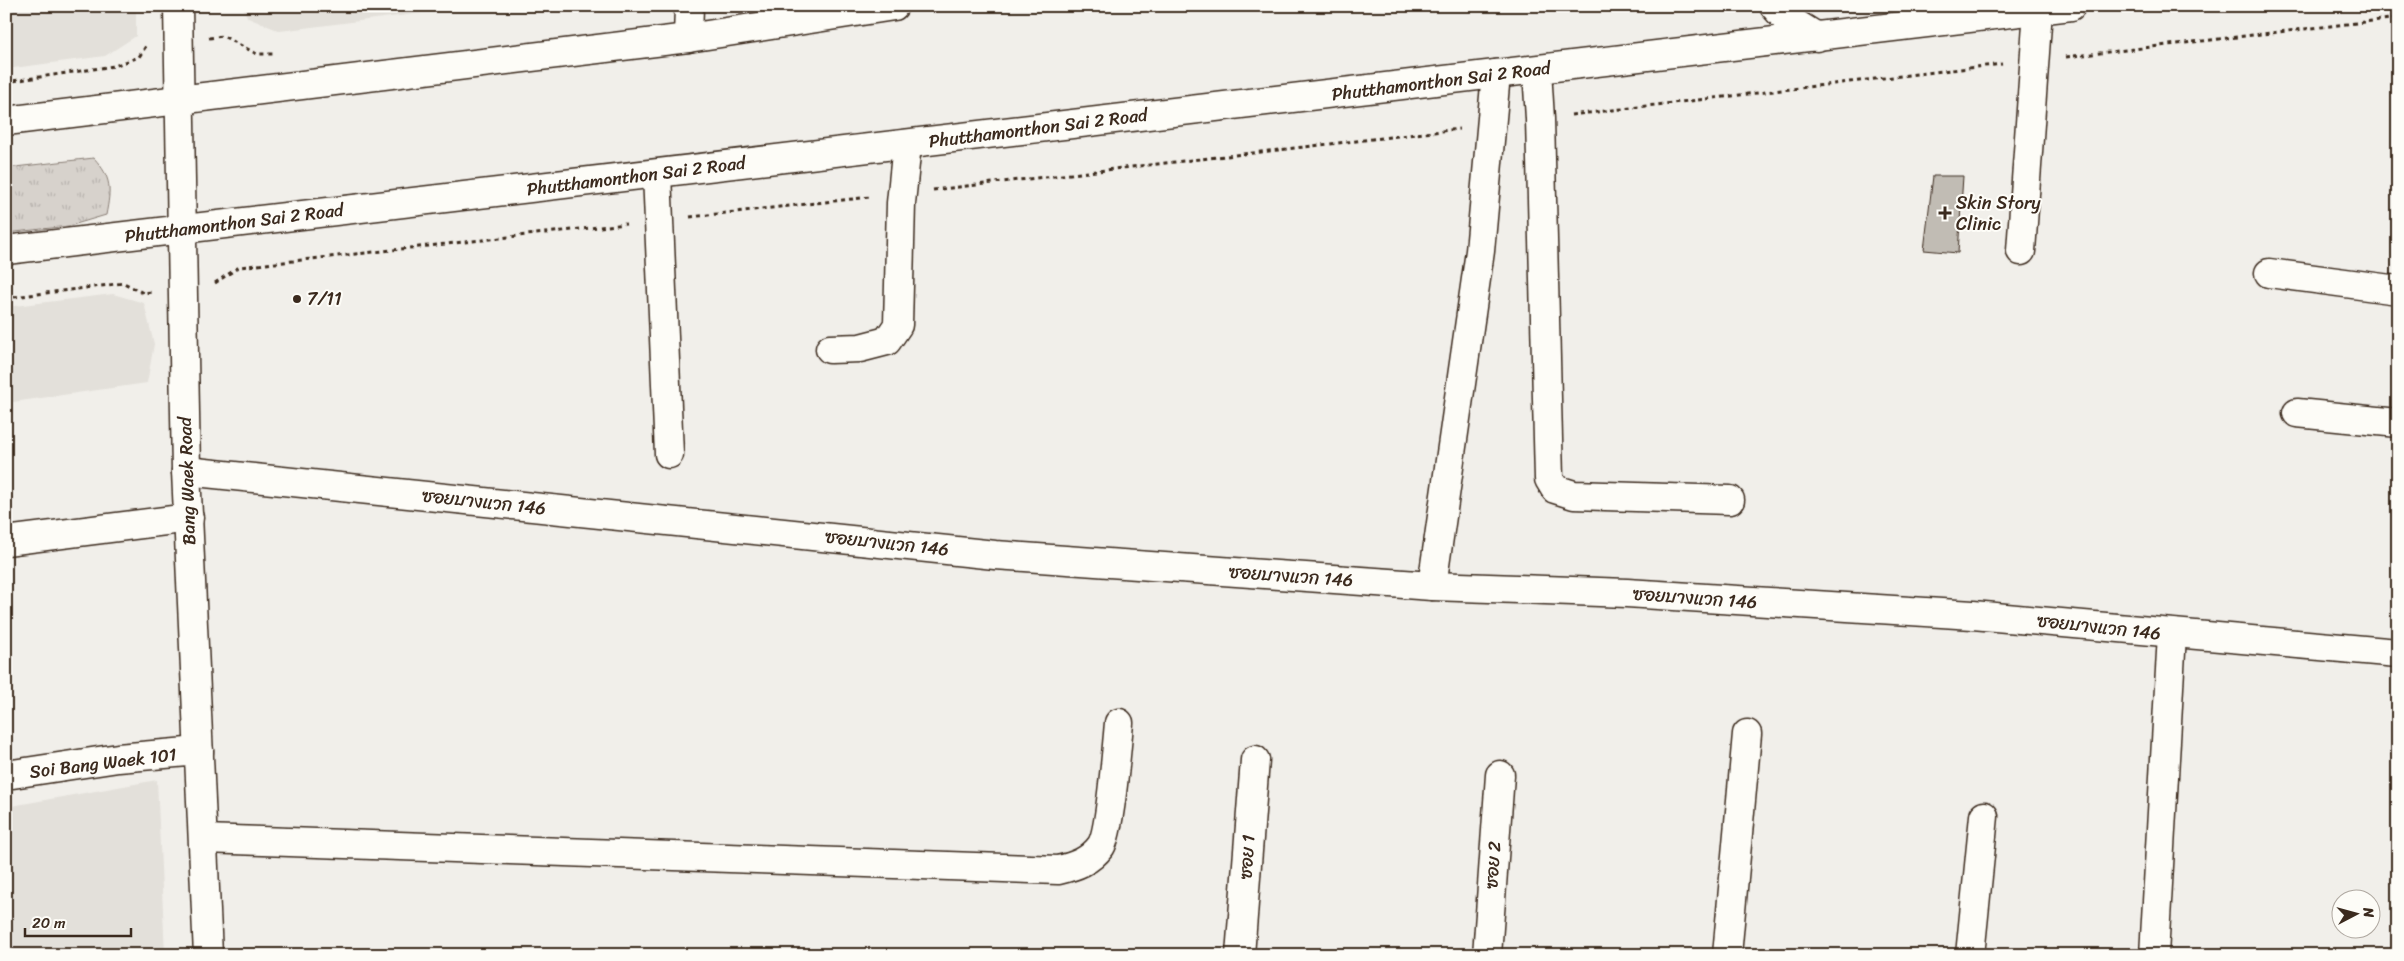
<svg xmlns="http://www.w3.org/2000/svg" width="2404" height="961" font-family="Sriracha,'Playpen Sans Thai',sans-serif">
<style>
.built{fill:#e3e0da}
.grass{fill:url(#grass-tufts);stroke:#897e75}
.building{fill:#c1bcb4;stroke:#3b2a1e}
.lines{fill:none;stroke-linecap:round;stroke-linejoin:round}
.minor-casing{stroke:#3b2a1e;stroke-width:31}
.major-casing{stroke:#3b2a1e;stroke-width:31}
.path{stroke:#3b2a1e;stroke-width:3;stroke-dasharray:4 4;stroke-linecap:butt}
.minor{stroke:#fdfcf7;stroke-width:28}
.major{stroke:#fdfcf7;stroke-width:28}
.poi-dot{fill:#3b2a1e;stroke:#fdfcf7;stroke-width:2}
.labels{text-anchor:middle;stroke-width:4;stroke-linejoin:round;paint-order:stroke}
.street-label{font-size:18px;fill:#3b2a1e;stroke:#fdfcf7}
.poi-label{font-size:18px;fill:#3b2a1e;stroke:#fdfcf7;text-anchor:start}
</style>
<defs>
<pattern id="grass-tufts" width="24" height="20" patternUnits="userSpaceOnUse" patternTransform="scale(1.25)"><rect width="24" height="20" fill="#d7d2cc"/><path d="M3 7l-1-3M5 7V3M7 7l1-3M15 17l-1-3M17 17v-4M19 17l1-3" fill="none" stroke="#b9b4af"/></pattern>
</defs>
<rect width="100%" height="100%" fill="#f1efea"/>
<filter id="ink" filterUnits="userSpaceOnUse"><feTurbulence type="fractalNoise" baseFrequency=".02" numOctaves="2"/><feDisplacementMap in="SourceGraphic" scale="10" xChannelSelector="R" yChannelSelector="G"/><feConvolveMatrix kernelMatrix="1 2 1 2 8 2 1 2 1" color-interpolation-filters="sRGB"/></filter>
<g filter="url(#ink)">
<!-- built -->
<g class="built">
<polygon points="6,6 136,6 136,36 105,56 6,69"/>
<polygon points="242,6 478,6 280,31 248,18"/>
<polygon points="113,294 144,303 154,344 147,383 6,403 6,307"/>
<polygon points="157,780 165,955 6,955 6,807"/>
</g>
<!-- grass -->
<path class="grass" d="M 94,158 C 112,178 111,189 106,215 L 69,226 L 6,233 L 6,168 Z"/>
<!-- building -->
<polygon class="building" points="1933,176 1963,176 1958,253 1924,250"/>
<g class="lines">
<defs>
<g id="minor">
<polyline points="688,38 689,6"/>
<polyline points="1537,70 1540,119 1549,479 1555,489 1574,495 1730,500"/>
<polyline points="657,174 669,454"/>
<polyline points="2021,251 2038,10"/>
<polyline points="2269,273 2398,290"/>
<polyline points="830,349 860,348 887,341 898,325 901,203 907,144"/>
<polyline points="2297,413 2398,423"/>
<polyline points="186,471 995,555 1432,586 1627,593 1973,615 2398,653"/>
<polyline points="6,541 189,518"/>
<polyline points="1432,586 1480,251 1496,74"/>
<polyline points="6,775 118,758 199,751"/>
<path d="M 204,839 L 1058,870 C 1076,866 1090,861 1101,846 C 1110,832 1117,745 1119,723"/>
<polyline points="1240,955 1255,760"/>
<polyline points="1487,955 1500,775"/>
<polyline points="1727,955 1747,734"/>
<polyline points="1970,955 1984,816"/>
<polyline points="2154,955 2172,634"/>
</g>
<g id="major">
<polyline points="178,6 186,471 208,955"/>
<polyline points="1774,6 1783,16 1817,37"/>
<polyline points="6,121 688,38 894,6"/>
<polyline points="6,250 2071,6"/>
</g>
</defs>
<!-- minor casing -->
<use href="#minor" class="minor-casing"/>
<!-- major casing -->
<use href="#major" class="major-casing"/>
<!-- path -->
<g class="path">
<polyline points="209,38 223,36 257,54 274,54"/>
<polyline points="2066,57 2398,18"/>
<polyline points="6,82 114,66 139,57 146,46"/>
<polyline points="1571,115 2002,64"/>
<polyline points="933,190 1459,129"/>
<polyline points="690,217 870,197"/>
<polyline points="215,283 239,267 626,224"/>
<polyline points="6,298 124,283 143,293 152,292"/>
</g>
<!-- minor -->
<use href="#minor" class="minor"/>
<!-- major -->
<use href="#major" class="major"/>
</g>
</g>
<!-- markers -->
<g class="poi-dot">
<path d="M1942.5 205.5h5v5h5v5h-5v5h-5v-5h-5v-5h5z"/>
<circle cx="297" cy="299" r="5"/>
</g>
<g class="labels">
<!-- street labels -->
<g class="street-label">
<text transform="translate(1441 81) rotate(-7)" y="6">Phutthamonthon Sai 2 Road</text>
<text transform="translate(1038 128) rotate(-7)" y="6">Phutthamonthon Sai 2 Road</text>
<text transform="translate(636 176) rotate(-7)" y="6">Phutthamonthon Sai 2 Road</text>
<text transform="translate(234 223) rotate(-7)" y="6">Phutthamonthon Sai 2 Road</text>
<text transform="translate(187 481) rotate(-92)" y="6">Bang Waek Road</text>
<text transform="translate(484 502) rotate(6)" y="6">ซอยบางแวก 146</text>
<text transform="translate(887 543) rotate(6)" y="6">ซอยบางแวก 146</text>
<text transform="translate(1291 576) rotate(4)" y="6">ซอยบางแวก 146</text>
<text transform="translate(1695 598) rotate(4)" y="6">ซอยบางแวก 146</text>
<text transform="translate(2099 627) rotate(6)" y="6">ซอยบางแวก 146</text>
<text transform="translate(103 763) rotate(-7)" y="6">Soi Bang Waek 101</text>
<text transform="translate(1247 857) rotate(-86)" y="6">ซอย 1</text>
<text transform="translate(1493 865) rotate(-86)" y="6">ซอย 2</text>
</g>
<!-- poi labels -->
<g class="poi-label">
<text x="1956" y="209">Skin Story<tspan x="1956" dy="21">Clinic</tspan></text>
<text x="307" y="305">7/11</text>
</g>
</g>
<!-- margin -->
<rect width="2404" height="961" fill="none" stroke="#fdfcf7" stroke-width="25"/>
<rect x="12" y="12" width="2379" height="936" fill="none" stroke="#3b2a1e" stroke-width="2" filter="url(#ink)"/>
<!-- north arrow -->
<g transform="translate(2356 914) rotate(84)"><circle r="24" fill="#fdfcf7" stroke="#afa8a0"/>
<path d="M0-4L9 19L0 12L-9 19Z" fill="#3b2a1e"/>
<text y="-8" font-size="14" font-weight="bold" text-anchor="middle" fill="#3b2a1e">N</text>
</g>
<!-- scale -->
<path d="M25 928v8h106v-8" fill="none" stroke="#3b2a1e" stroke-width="2.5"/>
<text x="32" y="928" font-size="15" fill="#3b2a1e" stroke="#fdfcf7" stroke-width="4" paint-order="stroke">20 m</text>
</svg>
